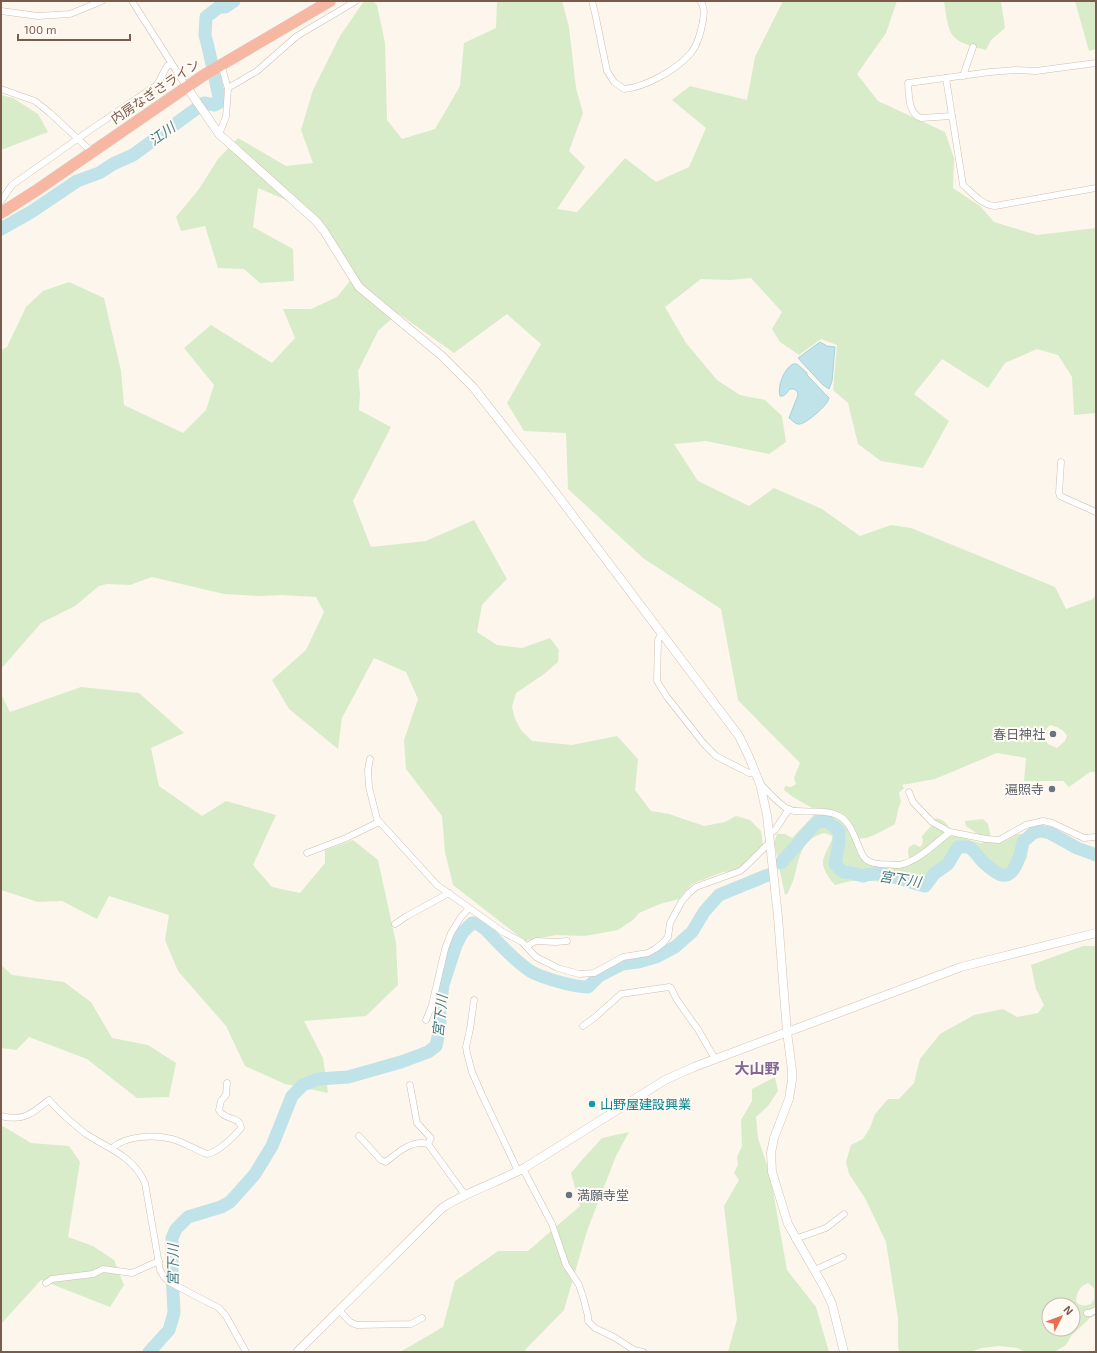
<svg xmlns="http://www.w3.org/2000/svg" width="1097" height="1353" font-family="'Exo 2','Noto Sans JP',sans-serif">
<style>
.green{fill:#d8ecc9;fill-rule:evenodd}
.water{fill:#bfe3e8;stroke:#a5d3da}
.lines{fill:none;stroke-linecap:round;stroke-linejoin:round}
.river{stroke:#bfe3e8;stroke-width:13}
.street-casing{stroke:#d1beb0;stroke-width:7}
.secondary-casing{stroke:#d6c0b0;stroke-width:9}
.highway-casing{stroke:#dad1cd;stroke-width:12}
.street{stroke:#fff;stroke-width:6}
.secondary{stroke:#fff;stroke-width:8}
.highway{stroke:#f7b7a3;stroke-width:11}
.worship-dot{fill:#6b7280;stroke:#fffaf3;stroke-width:1.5}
.culture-dot{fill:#0f9aa8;stroke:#fffaf3;stroke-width:1.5}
.labels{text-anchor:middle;stroke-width:4;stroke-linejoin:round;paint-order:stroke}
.street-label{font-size:13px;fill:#7a5c4d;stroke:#fffaf3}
.worship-label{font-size:13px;fill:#5b616d;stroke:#fffaf3;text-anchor:end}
.culture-label{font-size:13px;fill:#0d838f;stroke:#fffaf3;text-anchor:start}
.water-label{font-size:14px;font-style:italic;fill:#437c86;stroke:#fffaf3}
.quarter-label{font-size:15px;font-weight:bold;fill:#846695;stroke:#fffaf3}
</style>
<rect width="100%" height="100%" fill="#fdf6ec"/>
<!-- green -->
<g class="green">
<path d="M 364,1 L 373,1 L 377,5 L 385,43 L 387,120 L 402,139 L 435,129 L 460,86 L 464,43 L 496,28 L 497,1 L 562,1 L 569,27 L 576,88 L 583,113 L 569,151 L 585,167 L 557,209 L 577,212 L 625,158 L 656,182 L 689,167 L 706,128 L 672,100 L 690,86 L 747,100 L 755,57 L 783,1 L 897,1 L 886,33 L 857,74 L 878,101 L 945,132 L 954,158 L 953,188 L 980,206 L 994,222 L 1037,235 L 1096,228 L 1096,413 L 1074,415 L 1072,377 L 1058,355 L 1037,349 L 1005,363 L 988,388 L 942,359 L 914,394 L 949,421 L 923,468 L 881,461 L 858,444 L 848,403 L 833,390 L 837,345 L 821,339 L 799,355 L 780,342 L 772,329 L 782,312 L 751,278 L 730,280 L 701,279 L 665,307 L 686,343 L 717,380 L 740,395 L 765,400 L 782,416 L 786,442 L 769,454 L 706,441 L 674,444 L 698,481 L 749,506 L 774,488 L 822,509 L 860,536 L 891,525 L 911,528 L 1055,587 L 1066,609 L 1093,599 L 1096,594 L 1096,772 L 1090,772 L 1069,787 L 1063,781 L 1024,781 L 1026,758 L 997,753 L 935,779 L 902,785 L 904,788 L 899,793 L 901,802 L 899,806 L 895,824 C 886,829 876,835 866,838 C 861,838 858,839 854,841 C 856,847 857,854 861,858 C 873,871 895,863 909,859 L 908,851 L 909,847 L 914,844 L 920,847 L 923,843 L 922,836 L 931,826 L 932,822 L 936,818 C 946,821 944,822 951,829 C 959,836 974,843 983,843 L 982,837 L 966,826 L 965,821 L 983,819 L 988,824 L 991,837 L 997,842 L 1007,840 L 1017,834 L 1022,834 L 1028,839 L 1027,858 L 1016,873 L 1007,876 L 991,872 L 971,854 L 965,852 L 960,854 L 935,881 L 928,884 L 918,886 L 902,885 L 873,881 L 851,881 L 835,885 C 829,878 820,867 824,857 C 826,850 831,844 833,836 L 824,833 C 800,840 800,857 794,878 C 792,883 790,888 788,893 L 785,895 L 774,843 L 777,834 L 785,834 L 792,838 L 813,816 L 812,808 L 793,797 L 784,790 L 785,786 L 791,787 L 796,784 L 794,778 L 800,763 L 738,700 L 721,609 L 643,558 L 568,489 L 566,433 L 524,431 L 507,403 L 541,344 L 507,314 L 454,353 L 398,313 L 378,331 L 358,371 L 360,394 L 359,410 L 391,427 L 353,501 L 371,547 L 426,541 L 474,520 L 507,579 L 495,591 L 482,605 L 477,632 L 497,645 L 522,648 L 550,638 L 559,650 L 558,662 L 544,674 L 516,693 L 512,707 L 515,719 L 521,730 L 532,741 L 572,745 L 617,736 L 638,759 L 635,790 L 651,811 L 669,814 L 704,826 L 725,822 L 736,816 L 750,820 L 761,831 L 763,845 L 746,863 L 735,871 L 723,872 L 692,884 L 679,899 L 660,904 L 639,913 L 633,920 L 618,930 L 585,936 L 556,935 L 525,941 L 453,885 L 445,852 L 442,816 L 406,769 L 404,740 L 418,699 L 406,672 L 374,658 L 342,718 L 338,749 L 289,709 L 272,680 L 306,650 L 324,612 L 316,597 L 281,595 L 259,596 L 224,594 L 152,577 L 130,585 L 107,584 L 99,586 L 75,606 L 41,623 L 1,669 L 1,350 L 7,347 L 26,307 L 43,291 L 69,282 L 104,298 L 121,371 L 124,405 L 183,433 L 206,410 L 214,385 L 184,348 L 211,325 L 272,363 L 295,338 L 283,309 L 311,309 L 337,297 L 353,277 L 324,231 L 298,205 L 258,188 L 253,227 L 293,249 L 294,281 L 260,283 L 244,269 L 218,268 L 205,226 L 181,231 L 176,217 L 199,189 L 218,159 L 238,138 L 286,166 L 313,163 L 301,130 L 313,90 L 340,36 ZM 1050,725 C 1058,727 1063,729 1067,736 L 1065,741 L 1057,748 L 1048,744 L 1043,736 L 1046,729 Z"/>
<path d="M 944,1 L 1001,1 L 1005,28 L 991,40 L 986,50 C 949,41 949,37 944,1 Z"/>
<polygon points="1075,1 1096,1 1096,49 1089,51"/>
<polygon points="1,95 13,98 38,114 48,132 1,150"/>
<polygon points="81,687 139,693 184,733 151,748 159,786 202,816 226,801 276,815 253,865 272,887 300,893 325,863 325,850 353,840 378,860 396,943 398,985 366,1016 304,1021 323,1058 328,1093 285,1084 245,1066 226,1026 178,971 165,940 169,915 109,896 97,919 62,901 38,902 1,890 1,694 10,712"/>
<path d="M 1083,946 L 1096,946 L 1096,1315 L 1090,1318 L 1071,1336 L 1066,1345 L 1054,1352 L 1026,1352 L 1017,1348 L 999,1346 L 982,1348 L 970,1352 L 899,1352 L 898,1345 L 898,1318 L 886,1242 L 865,1198 L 849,1174 L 846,1162 L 851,1145 L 863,1139 L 870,1128 L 875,1114 L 888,1099 L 899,1099 L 914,1083 L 920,1059 L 940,1034 L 974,1015 L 1003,1009 L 1017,1017 L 1038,1013 L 1044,1005 L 1036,989 L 1031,965 ZM 1088,1283 L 1094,1288 L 1094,1299 L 1091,1304 C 1086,1306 1079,1307 1076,1301 C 1077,1292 1079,1287 1088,1283 ZM 1049,1305 L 1073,1305 L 1073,1329 L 1049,1329 Z"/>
<polygon points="1,965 12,975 64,982 91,1002 112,1038 148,1045 176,1063 169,1097 137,1098 87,1059 29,1037 16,1050 1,1048"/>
<polygon points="775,1077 778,1091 768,1106 756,1117 758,1138 767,1165 773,1191 787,1270 816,1307 829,1352 728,1352 737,1319 724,1206 739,1180 734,1173 738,1165 737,1157 742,1146 741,1120 752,1101 752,1089"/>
<polygon points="1,1125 31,1143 69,1146 80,1162 68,1237 93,1246 114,1260 124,1285 110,1307 41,1280 1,1324"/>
<polygon points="629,1132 616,1156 587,1231 564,1310 525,1350 525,1352 400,1352 443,1327 455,1281 498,1251 528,1251 580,1206 571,1173 582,1160 602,1138"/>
</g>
<!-- water -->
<g class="water">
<polygon points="820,342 827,346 835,347 832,381 829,389 823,385 798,358"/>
<path d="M 793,364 L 797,364 L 807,373 L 807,375 L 829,398 C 828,405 807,423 800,424 C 796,425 792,420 789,418 L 798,395 L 797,391 L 794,389 L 790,389 C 787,392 785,397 780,396 C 777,386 784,369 793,364 Z"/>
</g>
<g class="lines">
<!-- river -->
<g class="river">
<polyline points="1,229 31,212 77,181 99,173 113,164 133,155 204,103 215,105 220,102 209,51 205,35 206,17 219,7 225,7 234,1"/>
<path d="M 781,863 L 816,823 C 825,817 832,825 839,831 L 839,842 L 835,864 L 843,872 L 852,873 L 863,876 C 881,868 907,883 925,886 L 934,874 L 948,864 L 958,847 C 962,847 967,846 970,848 C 975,851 979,858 983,862 C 996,874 1008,884 1017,863 C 1020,855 1022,850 1023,842 L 1033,833 L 1040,831 L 1050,833 L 1077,848 L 1096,855"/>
<path d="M 149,1352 L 169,1330 L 174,1313 L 172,1270 L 172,1238 L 176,1229 L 188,1217 L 221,1207 L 230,1202 L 255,1174 L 272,1146 L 292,1096 L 303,1085 L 318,1079 L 348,1077 L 401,1062 L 428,1052 L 436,1046 L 440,1028 L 440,1008 L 443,985 L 456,945 L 463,932 L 472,923 L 478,924 L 485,929 C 498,942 511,957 526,968 C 536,977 574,987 588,987 L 599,976 L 622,964 L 638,962 L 656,957 L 675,947 L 692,932 L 704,912 L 719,895 L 768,875"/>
</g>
<defs>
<g id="street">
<polyline points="132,1 186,86"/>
<path d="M 592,1 L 595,13 L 607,71 L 614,82 L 624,89 C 646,87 676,70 691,53 C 698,44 701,32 703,21 C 704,14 705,6 700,1"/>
<polyline points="1,11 38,16 70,14 102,1"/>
<polyline points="963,76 973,47"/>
<path d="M 946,78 L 963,185 C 972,193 982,205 995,206 L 1096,188"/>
<polyline points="228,88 257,71 297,36 356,1"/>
<polyline points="1,89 35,101 50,113 92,152"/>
<path d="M 952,116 L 921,118 C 908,114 909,94 908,83 L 990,72 L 1016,70 L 1036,71 L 1096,63"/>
<polyline points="219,134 226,117 228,89 221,64"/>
<polyline points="1,201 12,185 93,128 157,85 167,66 172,64"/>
<polyline points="1061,462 1059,493 1060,496 1096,512"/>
<polyline points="662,633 658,640 657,681 667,697 704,744 716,756 749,773 756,774"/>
<polyline points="370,759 368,770 369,787 377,819 437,885 503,932 522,942 536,957 558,968 579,974 594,973 623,957 648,953 655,949 663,943 668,937 670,923 682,901 689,893 696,887 740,871 746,866 770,842"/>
<path d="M 760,784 C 768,791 781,807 790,810 C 805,814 824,808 839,816 C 852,823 856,842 862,854 C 866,862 872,863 880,864 C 886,864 893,865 899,865 C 918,862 935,843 950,832"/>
<polyline points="909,792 913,802 932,822 950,832 986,839 999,840 1026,825 1043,821 1052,823 1084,838 1096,837"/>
<polyline points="769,834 775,830 789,809"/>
<polyline points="307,853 346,838 379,822"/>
<polyline points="395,924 407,916 449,893"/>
<polyline points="527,946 536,941 556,942 567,941"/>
<polyline points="474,1000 470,1029 466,1047 467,1053 472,1072 482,1095 518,1171"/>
<polyline points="426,1020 432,1005 445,949 451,933 461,917 469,908"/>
<polyline points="583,1026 594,1018 621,994 669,987 671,988 677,1000 699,1031 715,1059"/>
<polyline points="410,1085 417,1123 431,1138 428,1144"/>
<path d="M 1,1116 C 23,1122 33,1113 49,1100 C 60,1112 73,1124 86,1134 C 109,1149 133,1156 145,1183 L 160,1270 L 164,1277 L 169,1282 L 219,1308 L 226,1316 L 246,1352"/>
<path d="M 359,1136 L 381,1160 L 386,1162 C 397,1153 412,1139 428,1144 L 465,1195"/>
<path d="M 112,1148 C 127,1135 154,1135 172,1139 C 184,1142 195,1150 207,1154 C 217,1153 235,1136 241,1128 C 240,1115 226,1122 219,1110 L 221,1101 L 226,1095 L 227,1083"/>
<polyline points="523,1169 552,1224 566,1265 579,1285 583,1297 588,1316 588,1321 595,1328 614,1337 634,1350 643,1352"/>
<polyline points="795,1239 826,1228 844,1214"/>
<polyline points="815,1270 843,1257"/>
<polyline points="46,1283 52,1279 93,1274 103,1269 132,1273 159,1261"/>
<polyline points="339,1310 350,1322 357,1325 411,1324 422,1318"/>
<polyline points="1087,1313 1090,1313 1096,1310"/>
</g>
<g id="secondary">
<polyline points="186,86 219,134 316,221 324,231 359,287 442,356 473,387 546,480 739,736 749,757 760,784 767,815 778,917 787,1032 792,1070 792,1080 789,1099 774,1138 771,1153 772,1172 788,1224 824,1287 832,1304 844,1352"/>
<path d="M 297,1352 L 442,1208 C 468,1191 499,1182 526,1167 L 665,1080 L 694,1067 L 961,967 L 1096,933"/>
</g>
<polyline id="highway" points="1,213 37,190 204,75 330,1"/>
</defs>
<!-- street casing -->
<use href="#street" class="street-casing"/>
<!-- secondary casing -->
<use href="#secondary" class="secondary-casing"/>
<!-- highway casing -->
<use href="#highway" class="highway-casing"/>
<!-- street -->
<use href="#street" class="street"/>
<!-- secondary -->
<use href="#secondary" class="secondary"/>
<!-- highway -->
<use href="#highway" class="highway"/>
</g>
<!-- markers -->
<g class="worship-dot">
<circle cx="1053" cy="734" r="4"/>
<circle cx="1052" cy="789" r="4"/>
<circle cx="569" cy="1195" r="4"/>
</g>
<circle class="culture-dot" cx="592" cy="1104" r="4"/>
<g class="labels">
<!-- street labels -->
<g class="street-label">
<text transform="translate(155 91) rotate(-34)" y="5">内房なぎさライン</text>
</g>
<!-- worship labels -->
<g class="worship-label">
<text x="1045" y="739">春日神社</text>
<text x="1044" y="794">遍照寺</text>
<text x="577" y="1200" text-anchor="start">満願寺堂</text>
</g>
<!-- culture labels -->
<g class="culture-label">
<text x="600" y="1109">山野屋建設興業</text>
</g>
<!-- water labels -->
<g class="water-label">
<text transform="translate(162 134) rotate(-36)" y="5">江川</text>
<text transform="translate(900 879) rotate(9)" y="5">宮下川</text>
<text transform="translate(440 1016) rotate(-84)" y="5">宮下川</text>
<text transform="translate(173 1265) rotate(-90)" y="5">宮下川</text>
</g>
<!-- quarter labels -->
<g class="quarter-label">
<text x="757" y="1074">大山野</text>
</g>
</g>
<!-- border -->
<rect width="1097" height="1353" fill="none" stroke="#7a5c4d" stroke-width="4"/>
<!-- north arrow -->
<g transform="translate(1061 1317) rotate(48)"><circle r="19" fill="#fffaf3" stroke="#cabbb1"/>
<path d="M0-3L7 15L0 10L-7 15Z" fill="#e76f51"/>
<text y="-6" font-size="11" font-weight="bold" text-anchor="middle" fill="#7a5c4d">N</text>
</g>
<!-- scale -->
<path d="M18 34v6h112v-6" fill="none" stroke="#7a5c4d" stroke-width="2"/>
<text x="24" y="34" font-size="12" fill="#7a5c4d" stroke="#fffaf3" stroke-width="3" paint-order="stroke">100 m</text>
</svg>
